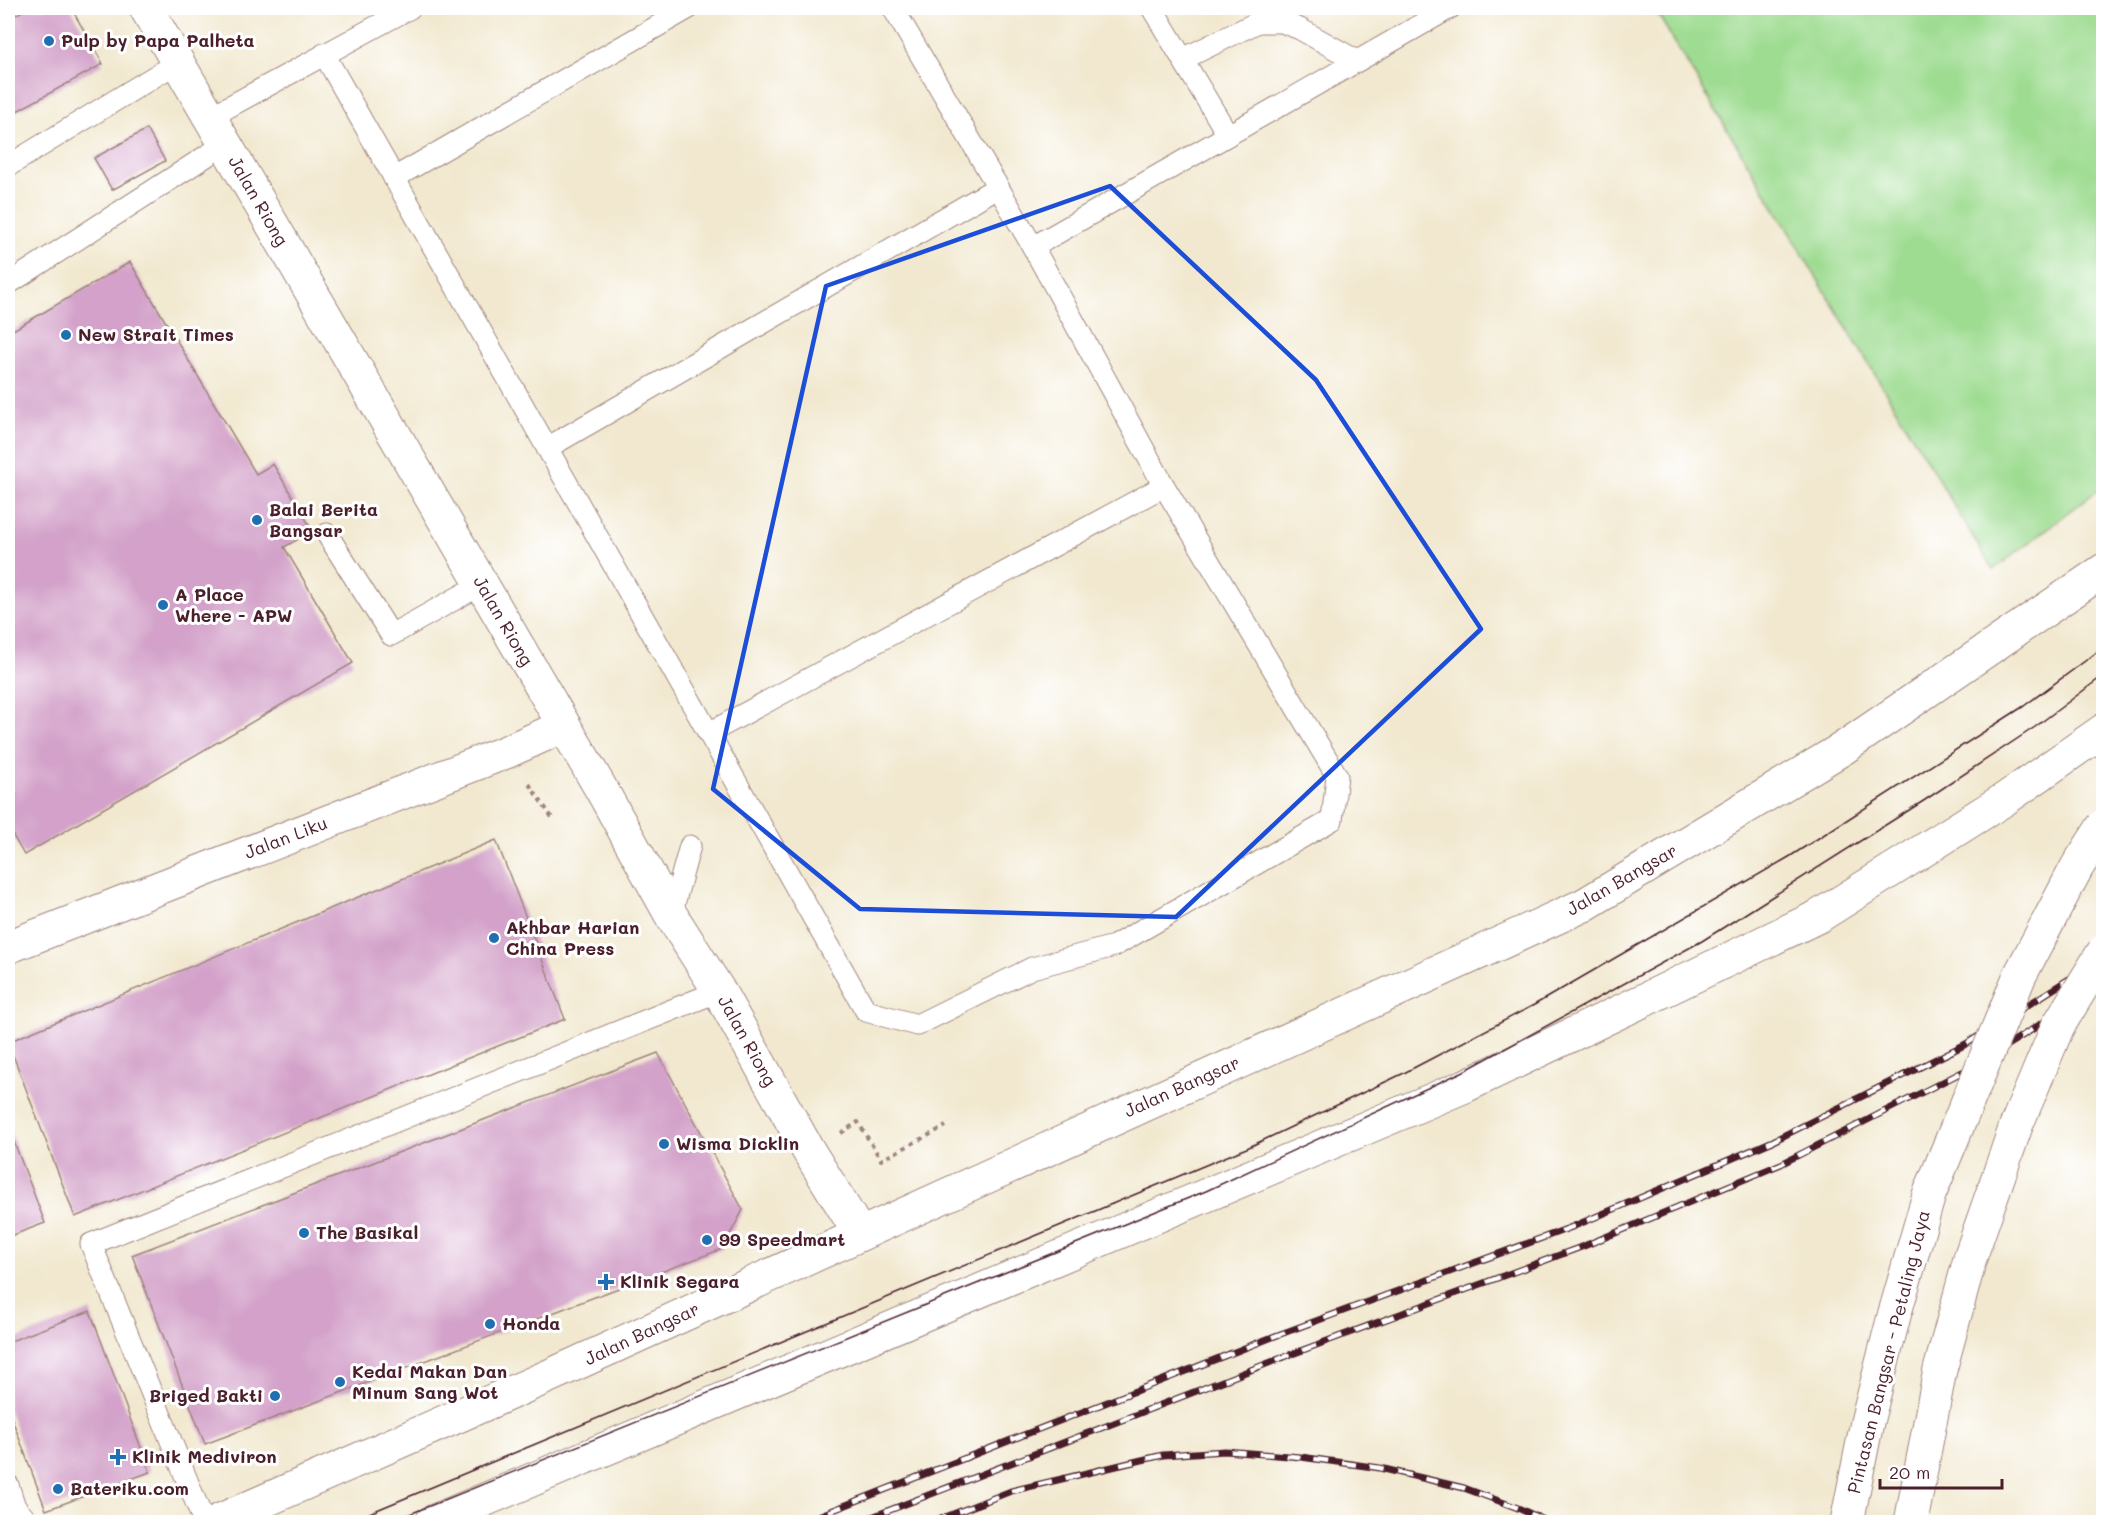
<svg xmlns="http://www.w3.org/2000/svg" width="2111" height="1530" font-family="Mali,sans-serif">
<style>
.green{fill:#9edc91;stroke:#747e5e;stroke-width:1.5}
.building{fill:#d3a1c9}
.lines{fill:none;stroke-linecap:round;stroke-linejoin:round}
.lane-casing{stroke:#9e847d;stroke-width:23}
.street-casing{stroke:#9e847d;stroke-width:35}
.secondary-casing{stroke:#9e847d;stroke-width:35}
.path{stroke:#9e847d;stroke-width:4;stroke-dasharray:4.5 4.5;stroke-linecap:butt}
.lane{stroke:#fff;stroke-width:21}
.street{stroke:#fff;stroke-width:33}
.secondary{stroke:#fff;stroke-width:33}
.tram{stroke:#4a1f2b;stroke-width:1.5}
.rail-casing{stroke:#4a1f2b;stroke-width:7}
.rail{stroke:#fff;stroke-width:4.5;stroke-dasharray:14;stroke-linecap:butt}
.secondary-bridge-casing{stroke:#9e847d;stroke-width:35;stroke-linecap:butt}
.secondary-bridge{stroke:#fff;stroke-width:33}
.marked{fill:none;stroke:#1d4ed8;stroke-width:4.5;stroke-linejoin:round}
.poi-dot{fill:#1f6fb2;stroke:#fff;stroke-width:2}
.labels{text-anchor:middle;stroke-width:6;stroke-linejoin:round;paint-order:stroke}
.poi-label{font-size:18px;font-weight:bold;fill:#4a1f2b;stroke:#fff;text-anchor:start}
.street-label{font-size:18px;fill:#4a1f2b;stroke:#fff}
</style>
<rect width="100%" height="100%" fill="#fff"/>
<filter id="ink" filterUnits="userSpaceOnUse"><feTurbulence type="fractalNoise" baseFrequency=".0167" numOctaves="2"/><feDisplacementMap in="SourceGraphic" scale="12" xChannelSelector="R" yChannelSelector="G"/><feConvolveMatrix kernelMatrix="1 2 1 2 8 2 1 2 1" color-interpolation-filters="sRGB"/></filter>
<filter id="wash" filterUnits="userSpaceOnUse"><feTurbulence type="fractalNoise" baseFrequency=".008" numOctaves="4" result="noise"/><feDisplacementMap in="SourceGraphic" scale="24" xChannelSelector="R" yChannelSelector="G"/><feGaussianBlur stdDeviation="1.35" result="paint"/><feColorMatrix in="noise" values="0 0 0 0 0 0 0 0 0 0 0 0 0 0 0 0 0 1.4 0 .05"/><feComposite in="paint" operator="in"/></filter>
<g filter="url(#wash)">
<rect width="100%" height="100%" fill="#f1e8cf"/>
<!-- green -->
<polygon class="green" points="1654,8 2103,8 2103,486 1993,570"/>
<g id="blocks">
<!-- building -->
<g class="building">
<polygon points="28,8 71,8 103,64 8,116 8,19"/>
<polygon points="147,129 165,161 112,190 94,158"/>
<polygon points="130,262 256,474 273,464 313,531 284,547 353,663 24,855 8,827 8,333"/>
<polygon points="496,840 565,1019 75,1217 8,1042"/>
<polygon points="658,1053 743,1210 722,1249 205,1444 132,1255"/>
<polygon points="8,1126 45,1223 8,1237"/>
<polygon points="90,1311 150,1472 46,1510 8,1408 8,1342"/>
</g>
</g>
</g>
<g filter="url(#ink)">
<use href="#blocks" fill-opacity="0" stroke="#9e847d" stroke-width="1.5"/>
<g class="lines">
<defs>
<g id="lane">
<polyline points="1152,8 1228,135"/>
<polyline points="324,54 866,1011 917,1025 1032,968 1114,946 1332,820 1337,776 1164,486 1033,247 893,8"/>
<polyline points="1183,59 1258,22 1282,22 1300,29 1357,61"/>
<polyline points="210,117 410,8"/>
<polyline points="8,166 178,62"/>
<polyline points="394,178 689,8"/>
<polyline points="1033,247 1450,8"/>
<polyline points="8,284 225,144"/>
<polyline points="547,448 998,187"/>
<polyline points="327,534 391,635 482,584"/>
<polyline points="709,733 1164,486"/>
<polyline points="671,915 690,846"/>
<polyline points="8,1485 15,1507"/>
<polyline points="8,1510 15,1507 28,1522"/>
<polyline points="204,1522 91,1244 719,991"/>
</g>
<g id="street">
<polyline points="146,8 604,794 671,915 719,991 808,1150 860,1234"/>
<polyline points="8,947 506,752 564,726"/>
</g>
<g id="secondary">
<polyline points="216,1522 549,1376 1584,905 1842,749 2104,570"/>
<polyline points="432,1522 1465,1086 1819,916 2005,799 2104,730"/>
</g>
</defs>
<!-- lane casing -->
<use href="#lane" class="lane-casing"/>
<!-- street casing -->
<use href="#street" class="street-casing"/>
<!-- secondary casing -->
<use href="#secondary" class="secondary-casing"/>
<!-- path -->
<g class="path">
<polyline points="529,784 553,819"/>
<polyline points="841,1133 858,1122 881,1160 946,1126"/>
</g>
<!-- lane -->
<use href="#lane" class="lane"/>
<!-- street -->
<use href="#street" class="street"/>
<!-- secondary -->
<use href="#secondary" class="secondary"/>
<!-- tram -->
<g class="tram">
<polyline points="348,1522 1249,1147 1402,1074 1534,1005 1789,857 2024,706 2104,647"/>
<polyline points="390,1522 1206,1191 1464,1071 1702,941 1925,800 2035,727 2104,675"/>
</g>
<defs>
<g id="rail">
<polyline points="803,1522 1275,1336 1572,1227 1773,1141 1966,1044 2104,957"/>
<polyline points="859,1522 1284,1357 1584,1246 1781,1164 1970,1068 2104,985"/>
<polyline points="933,1522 1011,1491 1163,1455 1225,1451 1301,1457 1380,1468 1464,1488 1518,1508 1548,1522"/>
</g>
</defs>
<!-- rail casing -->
<use href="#rail" class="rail-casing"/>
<!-- rail -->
<use href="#rail" class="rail"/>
<defs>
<g id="secondary-bridge">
<polyline points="1847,1522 1867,1422 1894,1316 1929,1195 2020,975 2077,867 2104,825"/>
<polyline points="1911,1522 1940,1370 1971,1255 2016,1126 2058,1026 2104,951"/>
</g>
</defs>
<!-- secondary-bridge casing -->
<use href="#secondary-bridge" class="secondary-bridge-casing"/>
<!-- secondary-bridge -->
<use href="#secondary-bridge" class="secondary-bridge"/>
</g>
</g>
<!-- marked area -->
<path class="marked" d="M 1110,186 L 1316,380 L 1481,629 L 1176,917 L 860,909 L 713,789 L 826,286 Z"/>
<!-- markers -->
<g class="poi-dot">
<circle cx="49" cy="41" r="6"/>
<circle cx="66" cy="335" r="6"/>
<circle cx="257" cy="520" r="6"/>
<circle cx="163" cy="605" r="6"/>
<circle cx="494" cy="938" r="6"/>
<circle cx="664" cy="1144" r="6"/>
<circle cx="304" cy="1233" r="6"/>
<circle cx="707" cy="1240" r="6"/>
<path d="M603 1273h6v6h6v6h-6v6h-6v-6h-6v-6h6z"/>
<circle cx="490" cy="1324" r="6"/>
<circle cx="340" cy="1382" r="6"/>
<circle cx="275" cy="1396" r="6"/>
<path d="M115 1448h6v6h6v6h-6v6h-6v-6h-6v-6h6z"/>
<circle cx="58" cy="1489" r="6"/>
</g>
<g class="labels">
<!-- poi labels -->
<g class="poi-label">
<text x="61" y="47">Pulp by Papa Palheta</text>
<text x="78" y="341">New Strait Times</text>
<text x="269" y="516">Balai Berita<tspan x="269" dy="21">Bangsar</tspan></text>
<text x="175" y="601">A Place<tspan x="175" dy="21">Where - APW</tspan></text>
<text x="506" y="934">Akhbar Harian<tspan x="506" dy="21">China Press</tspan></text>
<text x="676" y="1150">Wisma Dicklin</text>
<text x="316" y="1239">The Basikal</text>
<text x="719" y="1246">99 Speedmart</text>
<text x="620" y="1288">Klinik Segara</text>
<text x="502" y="1330">Honda</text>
<text x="352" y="1378">Kedai Makan Dan<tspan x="352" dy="21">Minum Sang Wot</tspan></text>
<text x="263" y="1402" text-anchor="end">Briged Bakti</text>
<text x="132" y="1463">Klinik Mediviron</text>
<text x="70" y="1495">Bateriku.com</text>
</g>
<!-- street labels -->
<g class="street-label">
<text transform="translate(258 201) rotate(60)" y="6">Jalan Riong</text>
<text transform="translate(503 621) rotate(60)" y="6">Jalan Riong</text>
<text transform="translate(286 838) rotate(-21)" y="6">Jalan Liku</text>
<text transform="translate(1622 880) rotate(-30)" y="6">Jalan Bangsar</text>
<text transform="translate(747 1041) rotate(61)" y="6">Jalan Riong</text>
<text transform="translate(1182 1087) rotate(-24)" y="6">Jalan Bangsar</text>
<text transform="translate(642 1334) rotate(-25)" y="6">Jalan Bangsar</text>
<text transform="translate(1889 1352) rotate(-76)" y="6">Pintasan Bangsar - Petaling Jaya</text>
</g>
</g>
<!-- margin -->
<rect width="2111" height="1530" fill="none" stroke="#fff" stroke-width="30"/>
<!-- scale -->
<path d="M1880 1479v9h122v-9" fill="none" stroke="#4a1f2b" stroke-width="3"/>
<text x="1889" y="1479" font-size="18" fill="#4a1f2b" stroke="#ffffff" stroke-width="4.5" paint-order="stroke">20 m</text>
</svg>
